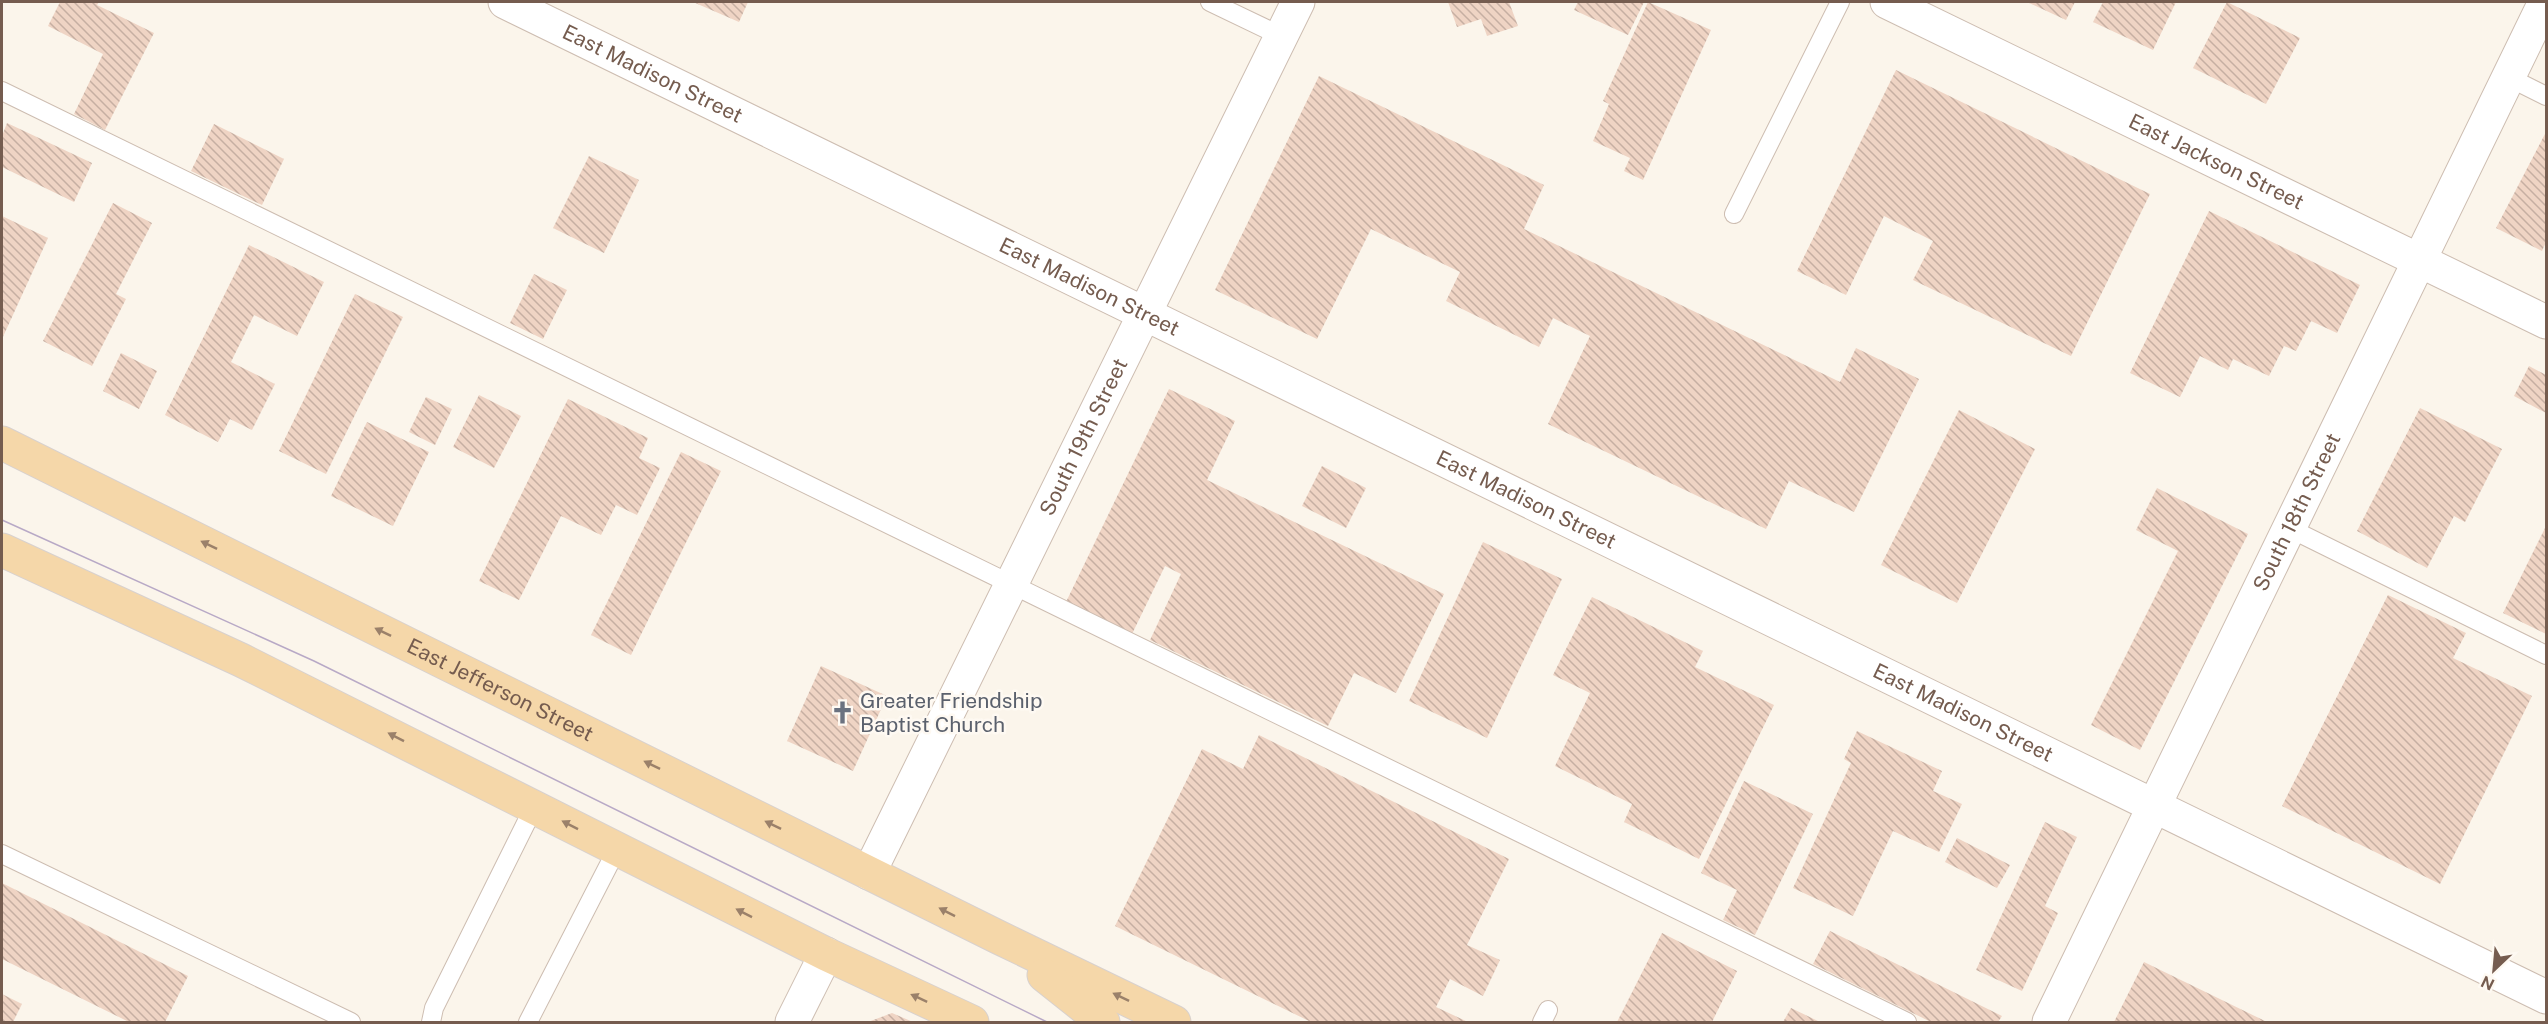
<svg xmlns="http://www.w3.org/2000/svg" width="2548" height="1024" font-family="'Public Sans',sans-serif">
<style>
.building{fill:url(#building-back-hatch)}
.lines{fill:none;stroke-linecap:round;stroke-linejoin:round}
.lane-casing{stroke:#cdbdb1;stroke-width:20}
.street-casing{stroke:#cdbdb1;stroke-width:35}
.primary-casing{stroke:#d8d1ce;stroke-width:35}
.lane{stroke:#fff;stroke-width:18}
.street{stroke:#fff;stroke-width:33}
.primary{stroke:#f5d7a9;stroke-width:33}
.tram{stroke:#b8a9c6;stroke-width:1.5}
.oneway{fill:#9b816a}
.labels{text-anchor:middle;stroke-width:5;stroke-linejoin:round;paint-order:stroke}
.street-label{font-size:21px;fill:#755c4f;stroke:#fef9f2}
.worship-label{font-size:21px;fill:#5b616d;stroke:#fef9f2;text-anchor:start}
</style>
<defs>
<pattern id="building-back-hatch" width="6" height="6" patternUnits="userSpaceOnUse" patternTransform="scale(1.5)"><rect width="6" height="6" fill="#efd4c4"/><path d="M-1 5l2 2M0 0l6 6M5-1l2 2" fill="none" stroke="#c6afa2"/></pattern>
</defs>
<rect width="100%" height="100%" fill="#fbf5eb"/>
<!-- building -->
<g class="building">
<polygon points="60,2 99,2 97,5 154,33 105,130 74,114 103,54 48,26"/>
<polygon points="693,2 748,2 739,22"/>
<polygon points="1448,2 1509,2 1518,26 1487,36 1481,19 1457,27"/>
<polygon points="1578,2 1644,2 1628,35 1574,10"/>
<polygon points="1648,2 1711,30 1643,180 1624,171 1630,158 1593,141 1609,104 1603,101"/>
<polygon points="2027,2 2075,2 2066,20"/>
<polygon points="2103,2 2176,2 2153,50 2093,22"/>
<polygon points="2227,2 2300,38 2266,104 2193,68"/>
<polygon points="1896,70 2150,194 2071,356 1913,280 1933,241 1884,216 1846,295 1797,271"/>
<polygon points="1319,76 1544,185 1524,229 1840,382 1856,348 1919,379 1854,512 1789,481 1766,529 1548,424 1590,336 1553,318 1539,347 1446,301 1460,272 1371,229 1317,339 1215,290"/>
<polygon points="7,123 92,163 74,202 2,167 2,136"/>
<polygon points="214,124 284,159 262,205 191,171"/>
<polygon points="2546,132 2546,242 2542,251 2496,228"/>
<polygon points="589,156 639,180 604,253 553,228"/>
<polygon points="113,203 152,223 116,294 126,299 92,366 43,341"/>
<polygon points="2209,211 2360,285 2337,333 2311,321 2296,351 2284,346 2269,376 2233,359 2228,370 2200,356 2180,397 2130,373"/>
<polygon points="2,216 48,238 2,339"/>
<polygon points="249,245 324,282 297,336 254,315 231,362 275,384 252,430 230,419 218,442 165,415"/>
<polygon points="534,274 567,290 543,339 510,323"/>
<polygon points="355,294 403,317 326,474 279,451"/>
<polygon points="121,353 157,371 139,409 103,391"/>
<polygon points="2529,366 2546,375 2546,413 2514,396"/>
<polygon points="1169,389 1235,421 1207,480 1444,594 1396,693 1354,673 1328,726 1150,640 1181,574 1165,566 1132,634 1066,602"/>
<polygon points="479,395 521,416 494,468 453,447"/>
<polygon points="426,397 452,409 435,445 409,432"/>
<polygon points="568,399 648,438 639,458 660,468 637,515 616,505 601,535 561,516 519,600 479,581"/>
<polygon points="2420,408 2502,449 2465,522 2454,516 2427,568 2357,531"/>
<polygon points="1959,410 2035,449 1957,603 1881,565"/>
<polygon points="367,422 429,452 393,526 331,496"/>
<polygon points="681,452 721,471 631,655 591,635"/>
<polygon points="1322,466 1366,488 1346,528 1302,506"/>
<polygon points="2157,488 2248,534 2140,750 2091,725 2178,551 2136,530"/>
<polygon points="2546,526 2546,634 2503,613"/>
<polygon points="1483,542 1562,579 1487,738 1409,701"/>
<polygon points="2388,595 2466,633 2453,658 2532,696 2440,884 2282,806"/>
<polygon points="1592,597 1703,651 1695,667 1774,705 1699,859 1624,822 1632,804 1555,766 1590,693 1553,675"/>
<polygon points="821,666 887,696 853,771 787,741"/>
<polygon points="1857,731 1942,771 1933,791 1962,804 1939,852 1893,831 1853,916 1793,888 1851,763 1844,759"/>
<polygon points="1259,735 1509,859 1467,945 1500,960 1483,996 1450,979 1436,1007 1468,1022 1311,1022 1115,926 1202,749 1243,769"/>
<polygon points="1744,781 1813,814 1755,935 1723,920 1737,890 1701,873"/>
<polygon points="2045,822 2077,837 2045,906 2058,913 2022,991 1976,970"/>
<polygon points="1957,838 2010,865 1997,888 1945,862"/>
<polygon points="2,883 188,976 165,1022 129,1022 2,959"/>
<polygon points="1830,931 2002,1016 1998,1022 1931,1022 1813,964"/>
<polygon points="1662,933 1737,971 1712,1022 1617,1022"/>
<polygon points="2144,962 2267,1022 2114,1022"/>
<polygon points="2,994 22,1004 13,1022 2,1022"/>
<polygon points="1791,1008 1820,1022 1783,1022"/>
<polygon points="892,1013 913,1022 868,1022"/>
</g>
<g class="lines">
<defs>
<g id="lane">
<polyline points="1210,2 1281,36"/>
<polyline points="2508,77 2546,96"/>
<polyline points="2,91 1907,1022"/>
<polyline points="1734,214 1840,2"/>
<polyline points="2289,528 2546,655"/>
<polyline points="2,854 351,1022"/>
<polyline points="431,1022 434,1008 534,807"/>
<polyline points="528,1022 617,849"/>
<polyline points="1542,1022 1548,1010"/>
</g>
<g id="street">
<path id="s1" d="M 505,2 L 2546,997"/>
<path id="s2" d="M 1887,2 L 2546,322"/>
<path id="s3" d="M 869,873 L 1298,2"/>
<polyline points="792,1022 826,954"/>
<path id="s4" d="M 2049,1022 L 2545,2"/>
</g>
<g id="primary">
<path id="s5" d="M 2,443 L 1000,938 L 1174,1022"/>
<polyline points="2,550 241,660 826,954 972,1022"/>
<polyline points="1044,975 1103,1022"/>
</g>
</defs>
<!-- lane casing -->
<use href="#lane" class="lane-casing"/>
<!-- street casing -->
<use href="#street" class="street-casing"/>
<!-- primary casing -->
<use href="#primary" class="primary-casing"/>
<!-- lane -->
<use href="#lane" class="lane"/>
<!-- street -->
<use href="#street" class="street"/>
<!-- primary -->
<use href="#primary" class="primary"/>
<!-- tram -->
<polyline class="tram" points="2,520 314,661 1047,1022"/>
</g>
<!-- one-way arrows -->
<defs><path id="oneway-solid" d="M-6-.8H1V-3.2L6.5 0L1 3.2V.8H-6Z" transform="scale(1.5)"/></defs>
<g class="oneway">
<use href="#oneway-solid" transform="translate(209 545) rotate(-154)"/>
<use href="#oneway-solid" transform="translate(383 632) rotate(-154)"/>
<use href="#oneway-solid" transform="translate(396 737) rotate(-153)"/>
<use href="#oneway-solid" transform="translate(652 765) rotate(-154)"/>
<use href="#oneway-solid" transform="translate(570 825) rotate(-153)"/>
<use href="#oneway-solid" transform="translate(773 825) rotate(-154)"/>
<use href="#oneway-solid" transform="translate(947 912) rotate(-153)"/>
<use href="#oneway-solid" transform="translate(744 913) rotate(-153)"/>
<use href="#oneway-solid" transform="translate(1121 997) rotate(-154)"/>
<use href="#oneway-solid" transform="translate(919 998) rotate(-155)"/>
</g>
<!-- icons -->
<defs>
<symbol id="church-bare" viewBox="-9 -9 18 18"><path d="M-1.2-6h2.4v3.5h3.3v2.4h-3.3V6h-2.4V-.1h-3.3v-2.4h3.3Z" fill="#6b7280" stroke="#fef9f2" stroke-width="2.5" paint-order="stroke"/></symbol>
</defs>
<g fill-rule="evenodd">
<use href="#church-bare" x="826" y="696" width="33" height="33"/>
</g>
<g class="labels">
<!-- street labels -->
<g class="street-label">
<text dy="7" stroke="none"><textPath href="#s1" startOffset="164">East Madison Street</textPath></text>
<text dy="7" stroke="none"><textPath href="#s2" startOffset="366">East Jackson Street</textPath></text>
<text dy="7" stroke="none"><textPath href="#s1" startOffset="650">East Madison Street</textPath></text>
<text dy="7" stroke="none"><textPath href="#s3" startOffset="486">South 19th Street</textPath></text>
<text dy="7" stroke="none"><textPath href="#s1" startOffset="1136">East Madison Street</textPath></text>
<text dy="7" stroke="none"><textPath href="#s4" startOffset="567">South 18th Street</textPath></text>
<text dy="7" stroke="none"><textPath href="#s5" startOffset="556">East Jefferson Street</textPath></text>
<text dy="7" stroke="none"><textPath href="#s1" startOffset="1622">East Madison Street</textPath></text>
</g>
<!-- worship labels -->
<g class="worship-label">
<text x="860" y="708">Greater Friendship<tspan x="860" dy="24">Baptist Church</tspan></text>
</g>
</g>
<!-- border -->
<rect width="2548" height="1024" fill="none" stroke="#755c4f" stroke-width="6"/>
<!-- north arrow -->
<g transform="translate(2494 970) rotate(206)" stroke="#fef9f2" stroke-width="4.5" paint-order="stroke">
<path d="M0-4.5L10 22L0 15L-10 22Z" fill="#755c4f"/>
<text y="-9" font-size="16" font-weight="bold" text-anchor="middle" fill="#755c4f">N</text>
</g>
</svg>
